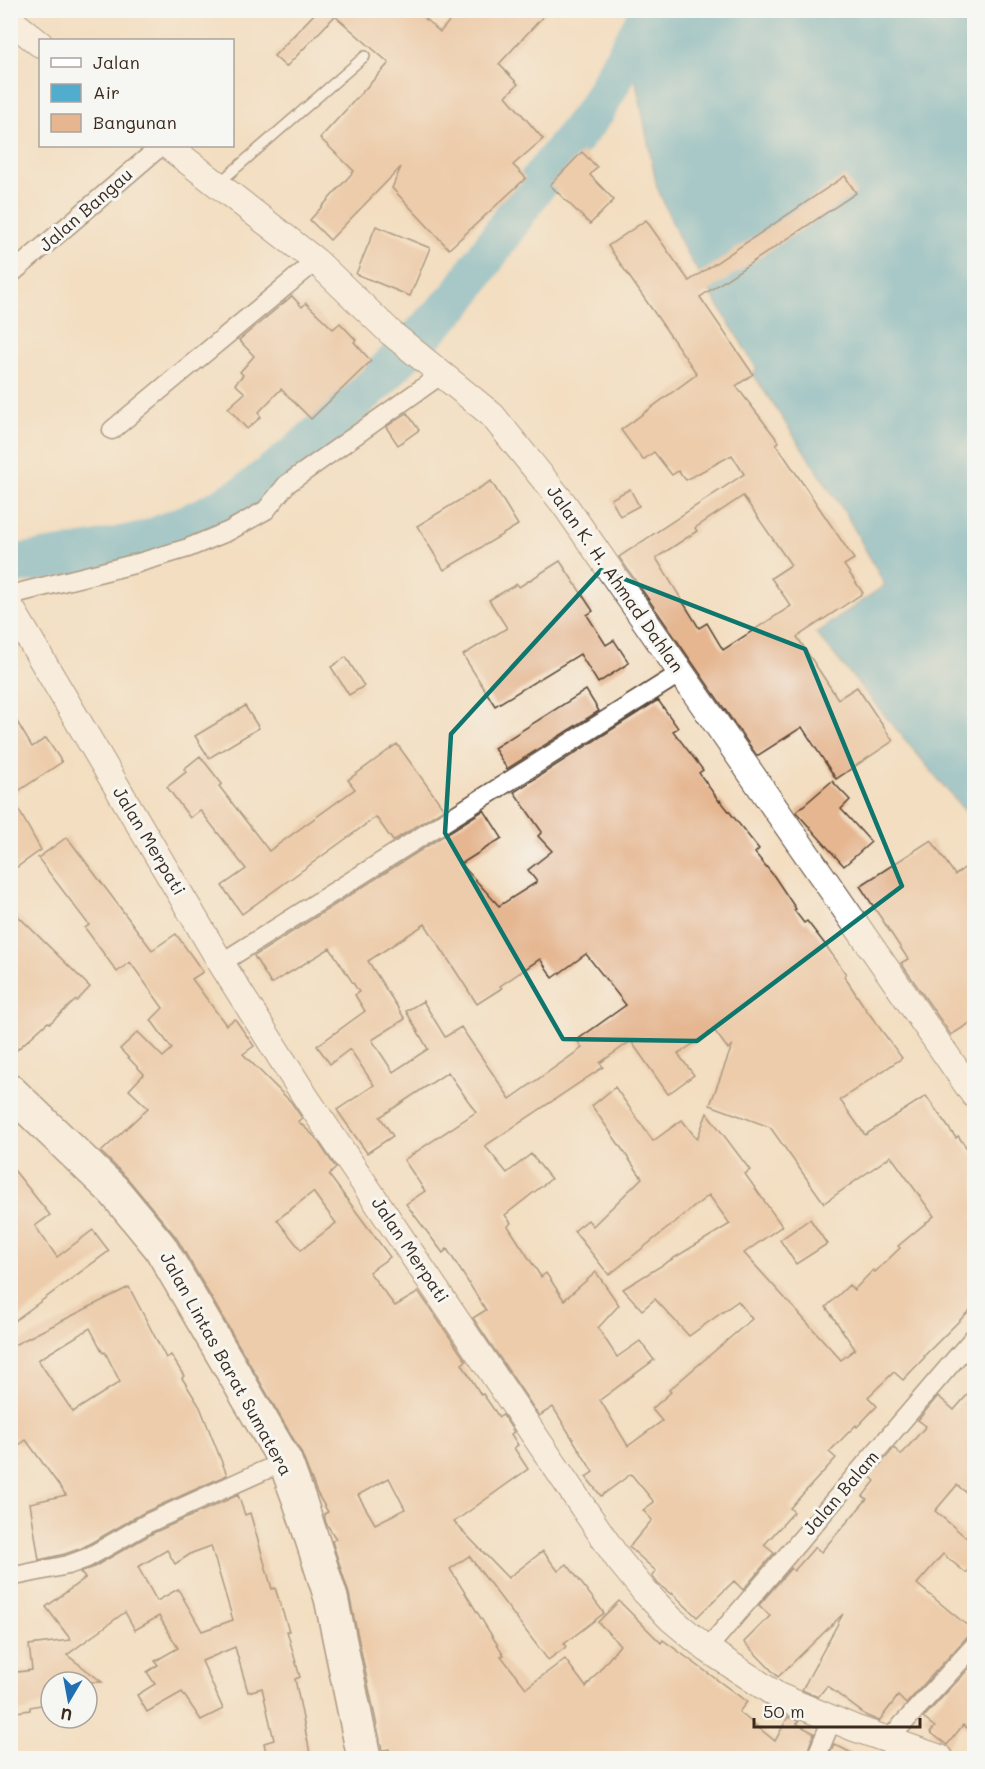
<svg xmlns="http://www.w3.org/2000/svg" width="985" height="1769" font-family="Mali,sans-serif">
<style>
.water{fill:#50adce;stroke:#466c76;stroke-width:1.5}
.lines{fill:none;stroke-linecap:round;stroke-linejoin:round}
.river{stroke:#50adce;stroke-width:40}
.building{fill:#e5b690;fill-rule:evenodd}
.lane-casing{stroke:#574536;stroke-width:12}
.street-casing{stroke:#574536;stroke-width:21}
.secondary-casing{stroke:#574536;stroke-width:28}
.highway-casing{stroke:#574536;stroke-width:36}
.lane{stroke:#fff;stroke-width:9}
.street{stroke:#fff;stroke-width:18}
.secondary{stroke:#fff;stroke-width:26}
.highway{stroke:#fff;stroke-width:33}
.marked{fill:none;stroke:#0f766e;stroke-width:4.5;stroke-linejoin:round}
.labels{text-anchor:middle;stroke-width:6;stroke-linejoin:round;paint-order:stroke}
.street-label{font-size:18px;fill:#3b2a1e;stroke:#f6f6f2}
</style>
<rect width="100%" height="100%" fill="#f6f6f2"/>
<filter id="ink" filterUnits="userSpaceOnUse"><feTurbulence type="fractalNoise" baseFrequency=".0167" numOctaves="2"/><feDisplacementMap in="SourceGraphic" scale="12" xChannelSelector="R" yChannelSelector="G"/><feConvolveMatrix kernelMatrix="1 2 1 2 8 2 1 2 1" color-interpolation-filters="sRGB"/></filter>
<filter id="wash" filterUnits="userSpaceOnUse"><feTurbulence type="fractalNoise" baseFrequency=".008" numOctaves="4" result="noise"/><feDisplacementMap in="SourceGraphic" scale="24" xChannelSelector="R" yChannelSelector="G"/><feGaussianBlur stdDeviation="1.35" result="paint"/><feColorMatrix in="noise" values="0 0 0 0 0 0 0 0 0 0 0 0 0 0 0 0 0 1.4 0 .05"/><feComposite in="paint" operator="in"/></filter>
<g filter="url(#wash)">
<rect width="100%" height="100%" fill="#f3dec1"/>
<!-- water -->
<polygon class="water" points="663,11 974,11 974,822 816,633 885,585 846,514 753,374 757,369 682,245 657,187 632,62"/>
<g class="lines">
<!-- river -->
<polyline class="river" points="10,565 94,552 148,540 204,517 246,494 298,453 377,381 457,299 532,190 595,111 651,10"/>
</g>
<g id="blocks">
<!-- building -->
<g class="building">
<polygon points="318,10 415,10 440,32 459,10 549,10 499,64 518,84 506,96 543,139 513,165 526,178 449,249 392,188 401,167 330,240 310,220 354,171 320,138 389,63 335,16 286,67 274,56"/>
<polygon points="582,152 597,167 590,175 614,200 590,224 550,185"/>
<path d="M 845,176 L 856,193 L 700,297 L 753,374 L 736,386 L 779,442 L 776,444 L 854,559 L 844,565 L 863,593 L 797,637 L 838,699 L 857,687 L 893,741 L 836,779 L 802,727 L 757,756 L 619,557 L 744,474 L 732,455 L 686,480 L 678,471 L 672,475 L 654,452 L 643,460 L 621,430 L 697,374 L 608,246 L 646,220 L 689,281 ZM 743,496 L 791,565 L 771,578 L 791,606 L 723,650 L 707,623 L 699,628 L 656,558 L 697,531 L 695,528 Z"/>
<polygon points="376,226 430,248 410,296 356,274"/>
<polygon points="292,296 302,307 306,303 333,329 340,323 356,340 354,342 371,361 311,419 281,389 258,413 261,417 247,429 228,408 245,393 235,384 243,375 240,372 254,356 239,340"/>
<polygon points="407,413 419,430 398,445 386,427"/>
<polygon points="491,481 518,525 444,570 417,526"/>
<polygon points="630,489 639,506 620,516 611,499"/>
<polygon points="560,561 593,611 587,615 606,645 614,640 629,663 598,683 580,654 495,706 463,655 507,628 489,600 517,584 519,587"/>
<polygon points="346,657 364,686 349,695 331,667"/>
<polygon points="586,690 599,711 507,769 494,748"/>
<path d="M 658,700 L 678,728 L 673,731 L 703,770 L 699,773 L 719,801 L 720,800 L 759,849 L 755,853 L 774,876 L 796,909 L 794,910 L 804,923 L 807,921 L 824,943 L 846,974 L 844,976 L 865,1008 L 902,1058 L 840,1100 L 865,1135 L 926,1096 L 956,1138 L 958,1136 L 975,1159 L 975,1305 L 924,1356 L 925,1357 L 903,1380 L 894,1372 L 868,1397 L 877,1406 L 857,1427 L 856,1425 L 829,1452 L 836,1458 L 790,1508 L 794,1512 L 764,1545 L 774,1553 L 743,1590 L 734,1581 L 697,1617 L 672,1593 L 671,1594 L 658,1584 L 652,1576 L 656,1571 L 629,1547 L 652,1520 L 643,1510 L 654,1502 L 631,1474 L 601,1496 L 586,1477 L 593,1472 L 553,1407 L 539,1416 L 473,1318 L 486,1310 L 447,1249 L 443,1253 L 406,1204 L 425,1191 L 404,1160 L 476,1112 L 448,1072 L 380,1117 L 393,1136 L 367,1153 L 337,1110 L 374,1085 L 350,1049 L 330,1064 L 317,1046 L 365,1011 L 355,995 L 359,992 L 330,948 L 271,984 L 254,956 L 484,810 L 502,838 L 461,864 L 499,906 L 537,882 L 528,870 L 552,851 L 538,836 L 542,832 L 514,792 ZM 425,924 L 477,1004 L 502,988 L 500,986 L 540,959 L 553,978 L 586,954 L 626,1005 L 577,1040 L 582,1048 L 510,1099 L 461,1027 L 445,1037 L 423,1001 L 406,1011 L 428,1049 L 393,1072 L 372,1040 L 405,1019 L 368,961 ZM 714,1030 L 728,1049 L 732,1046 L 710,1105 L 770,1127 L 824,1203 L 891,1156 L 934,1216 L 898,1246 L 900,1248 L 875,1272 L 873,1270 L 854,1290 L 849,1285 L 826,1307 L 855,1349 L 841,1360 L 744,1253 L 782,1226 L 745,1174 L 750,1170 L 707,1113 L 697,1139 L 682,1120 L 653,1141 L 615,1087 L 592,1106 L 642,1178 L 593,1226 L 588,1220 L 574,1231 L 609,1275 L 709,1195 L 730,1224 L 623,1289 L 642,1310 L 655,1299 L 689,1336 L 738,1301 L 752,1319 L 669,1390 L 671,1392 L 652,1409 L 662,1421 L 628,1446 L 600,1400 L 654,1360 L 640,1341 L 617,1357 L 598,1328 L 619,1305 L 596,1272 L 564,1300 L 546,1273 L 541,1277 L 508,1226 L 511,1223 L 505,1215 L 551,1179 L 531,1154 L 507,1173 L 485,1146 L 603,1067 L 600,1063 L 631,1041 L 668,1094 L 694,1075 L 678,1054 Z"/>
<polygon points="245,706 259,728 209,758 195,736"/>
<polygon points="10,710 32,747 46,738 62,762 11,796 41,850 10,872"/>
<polygon points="397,744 444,809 393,841 376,817 242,914 222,886 246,869 200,810 190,818 167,787 186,772 184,769 200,756 222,784 219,786 269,851 355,789 348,780"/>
<polygon points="832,781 850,800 841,809 871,842 844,866 796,812"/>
<path d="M 67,837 L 152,950 L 176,934 L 203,972 L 192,979 L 226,1025 L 235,1019 L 254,1046 L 243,1054 L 291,1102 L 302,1118 L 298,1121 L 315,1137 L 336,1168 L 329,1175 L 390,1257 L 369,1272 L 395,1306 L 419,1292 L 466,1361 L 462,1364 L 481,1395 L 483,1394 L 499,1417 L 503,1415 L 514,1432 L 511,1434 L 518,1445 L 514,1448 L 528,1469 L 454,1522 L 508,1578 L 543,1551 L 558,1571 L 567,1564 L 604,1613 L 564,1644 L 566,1647 L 548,1660 L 469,1556 L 450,1569 L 504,1655 L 501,1656 L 526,1688 L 565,1659 L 586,1687 L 620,1645 L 598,1622 L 619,1601 L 661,1643 L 663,1640 L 747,1702 L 739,1712 L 775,1741 L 788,1717 L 799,1721 L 797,1724 L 814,1733 L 805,1758 L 392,1758 L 389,1749 L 382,1750 L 349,1594 L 332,1541 L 336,1539 L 326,1523 L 324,1514 L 328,1512 L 317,1493 L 301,1452 L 176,1237 L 128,1179 L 101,1152 L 148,1108 L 129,1090 L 144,1074 L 120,1049 L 138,1032 L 163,1057 L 172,1049 L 151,1020 L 163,1008 L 130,962 L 117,972 L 85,928 L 89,925 L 38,858 ZM 313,1192 L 336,1223 L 301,1250 L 277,1220 ZM 389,1478 L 405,1509 L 375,1524 L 358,1495 Z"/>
<polygon points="931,840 955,875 975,860 975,1020 951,1035 901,963 908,959 860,886"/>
<polygon points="10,908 90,987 77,1001 76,1000 50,1023 48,1022 10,1056"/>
<polygon points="10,1165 50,1215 35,1226 57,1257 93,1230 109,1251 10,1324"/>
<polygon points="810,1219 827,1244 796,1264 780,1240"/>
<path d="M 129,1287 L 166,1358 L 171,1355 L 184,1376 L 182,1378 L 200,1407 L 227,1475 L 143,1513 L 82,1548 L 65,1554 L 39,1560 L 30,1503 L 66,1495 L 26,1440 L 19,1445 L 10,1431 L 10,1347 ZM 90,1328 L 103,1353 L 105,1352 L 120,1382 L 73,1412 L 38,1360 Z"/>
<polygon points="975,1386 975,1500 957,1485 935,1511 975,1545 975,1563 966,1573 943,1554 917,1584 975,1632 975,1635 966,1638 906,1704 898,1696 879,1721 867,1716 827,1686 818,1697 802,1690 843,1614 778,1677 744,1642 770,1616 759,1605 791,1568 794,1571 815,1547 821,1552 867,1499 863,1496 875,1481 870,1476 894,1448 901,1455 926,1426 918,1420 938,1396 954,1410"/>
<path d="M 238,1495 L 245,1515 L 250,1513 L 272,1589 L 275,1588 L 289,1631 L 287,1631 L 300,1677 L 295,1679 L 311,1758 L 267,1758 L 264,1743 L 274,1740 L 262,1688 L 248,1692 L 235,1647 L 202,1661 L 223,1709 L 201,1720 L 182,1692 L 147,1712 L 137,1695 L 155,1684 L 147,1672 L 158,1665 L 155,1661 L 178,1648 L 159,1616 L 135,1630 L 125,1612 L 67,1655 L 102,1682 L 51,1682 L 51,1703 L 30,1707 L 30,1710 L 10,1713 L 10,1673 L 32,1670 L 29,1645 L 71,1640 L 46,1607 L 85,1578 L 80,1572 L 92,1568 L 153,1533 ZM 211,1546 L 233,1620 L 202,1631 L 178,1589 L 157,1601 L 138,1567 L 167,1550 L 175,1564 L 192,1553 Z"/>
<polygon points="975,1662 975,1734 963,1725 947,1745 930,1732 935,1727 923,1718"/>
<polygon points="834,1744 861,1758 828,1758"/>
</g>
</g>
</g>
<g filter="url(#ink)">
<use href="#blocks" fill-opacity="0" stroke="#574536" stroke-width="1.5"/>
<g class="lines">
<defs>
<polyline id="lane" points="219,183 365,56"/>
<g id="street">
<polyline points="10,275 161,146"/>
<polyline points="112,430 316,261"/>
<polyline points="10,595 138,563 188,548 229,531 266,510 287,484 442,374"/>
<polyline points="221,963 682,672"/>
<polyline points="10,1577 68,1565 87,1558 148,1523 285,1461"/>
<polyline points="707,1649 974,1337"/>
<polyline points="888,1740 974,1646"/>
<polyline points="816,1758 832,1719"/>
</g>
<g id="secondary">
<polyline points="10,20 40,44"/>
<polyline points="168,146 316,261 391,333 492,415 564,504 974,1095"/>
<polyline points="10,606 221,963 305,1096 618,1559 645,1592 671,1619 707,1649 778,1696 854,1728 940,1758"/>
</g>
<polyline id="highway" points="10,1091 114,1191 160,1247 285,1461 300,1502 331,1598 364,1758"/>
</defs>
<!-- lane casing -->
<use href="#lane" class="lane-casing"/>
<!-- street casing -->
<use href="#street" class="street-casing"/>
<!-- secondary casing -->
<use href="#secondary" class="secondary-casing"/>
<!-- highway casing -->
<use href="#highway" class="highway-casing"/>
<!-- lane -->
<use href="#lane" class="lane"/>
<!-- street -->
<use href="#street" class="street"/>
<!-- secondary -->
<use href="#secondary" class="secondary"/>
<!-- highway -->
<use href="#highway" class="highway"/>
</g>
</g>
<!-- marked area -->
<path d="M0 0H985V1769H0ZM 601,570 L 805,649 L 902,886 L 697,1041 L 563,1039 L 445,833 L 451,734 Z" fill="#f3dec1" fill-opacity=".55" fill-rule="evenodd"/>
<path class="marked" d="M 601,570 L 805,649 L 902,886 L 697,1041 L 563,1039 L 445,833 L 451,734 Z"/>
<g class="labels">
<!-- street labels -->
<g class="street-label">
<text transform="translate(86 210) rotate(-41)" y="6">Jalan Bangau</text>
<text transform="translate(615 579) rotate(55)" y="6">Jalan K. H. Ahmad Dahlan</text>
<text transform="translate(149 841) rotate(59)" y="6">Jalan Merpati</text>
<text transform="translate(410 1250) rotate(56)" y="6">Jalan Merpati</text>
<text transform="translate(226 1364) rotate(61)" y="6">Jalan Lintas Barat Sumatera</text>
<text transform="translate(841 1493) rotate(-49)" y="6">Jalan Balam</text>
</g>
</g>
<!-- margin -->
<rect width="985" height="1769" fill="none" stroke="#f6f6f2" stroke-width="36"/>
<!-- legend -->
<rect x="39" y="39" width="195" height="108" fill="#f6f6f2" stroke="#aba49d" stroke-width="1.5"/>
<rect x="51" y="58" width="30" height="9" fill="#ffffff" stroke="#aba49d" stroke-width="1.5"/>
<text x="93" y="69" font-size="18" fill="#3b2a1e">Jalan</text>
<rect x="51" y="84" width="30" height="18" fill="#50adce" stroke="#aba49d" stroke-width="1.5"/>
<text x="93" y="99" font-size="18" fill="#3b2a1e">Air</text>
<rect x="51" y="114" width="30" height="18" fill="#e5b690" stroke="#aba49d" stroke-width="1.5"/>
<text x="93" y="129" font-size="18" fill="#3b2a1e">Bangunan</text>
<!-- north arrow -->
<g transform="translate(69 1700) rotate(190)"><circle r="28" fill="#f6f6f2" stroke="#aba49d" stroke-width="1.5"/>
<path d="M0-4.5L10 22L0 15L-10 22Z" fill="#1f6fb2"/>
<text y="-9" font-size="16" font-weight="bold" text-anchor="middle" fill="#3b2a1e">U</text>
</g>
<!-- scale -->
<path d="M754 1718v9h166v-9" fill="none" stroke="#3b2a1e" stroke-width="3"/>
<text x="763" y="1718" font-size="18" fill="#3b2a1e" stroke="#f6f6f2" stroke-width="4.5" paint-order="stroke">50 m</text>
</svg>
